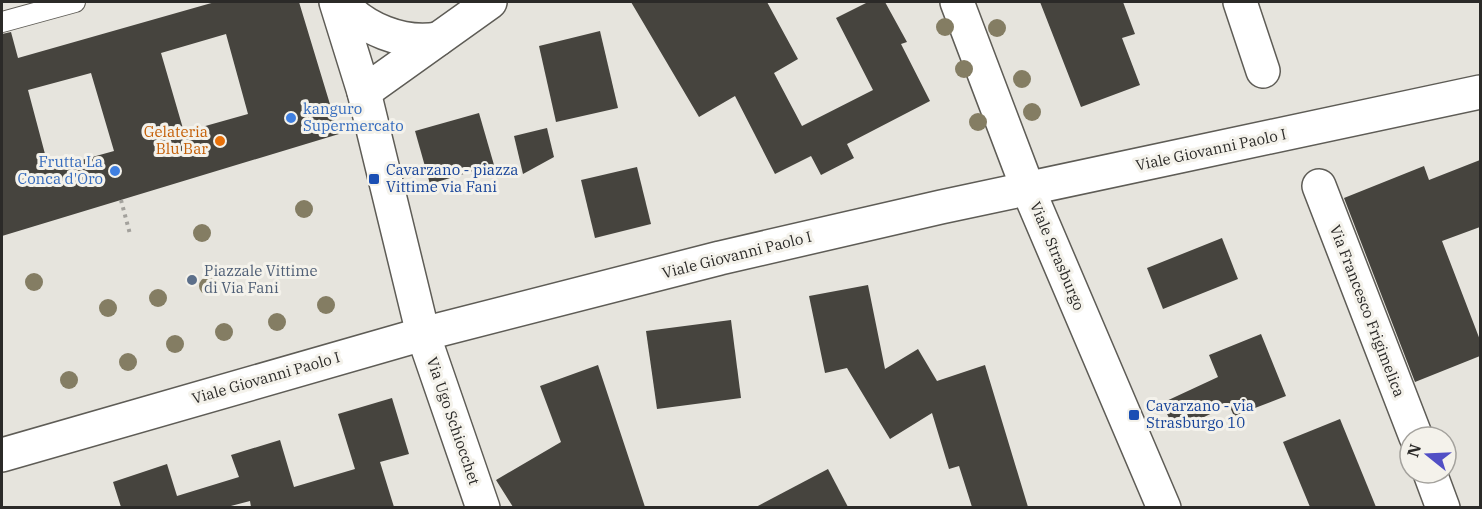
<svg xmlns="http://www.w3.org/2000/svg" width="1482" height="509" font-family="'IBM Plex Serif',serif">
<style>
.building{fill:#46443e;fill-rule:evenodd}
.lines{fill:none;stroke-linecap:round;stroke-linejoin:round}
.service-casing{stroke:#5e5c56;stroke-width:22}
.minor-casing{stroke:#5e5c56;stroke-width:36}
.tertiary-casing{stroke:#5e5c56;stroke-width:36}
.path{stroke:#a3a19c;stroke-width:4;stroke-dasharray:3 4.5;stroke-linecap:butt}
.service{stroke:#fff;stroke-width:20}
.minor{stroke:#fff;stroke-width:33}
.tertiary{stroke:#fff;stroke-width:33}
.tree{fill:#847d63}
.shop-dot{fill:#3f7fe0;stroke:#f4f2eb;stroke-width:2}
.food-dot{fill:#e8710a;stroke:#f4f2eb;stroke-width:2}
.transit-dot{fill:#1a4fb4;stroke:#f4f2eb;stroke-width:2}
.service-dot{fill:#5c6f8a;stroke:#f4f2eb;stroke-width:2}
.labels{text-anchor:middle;stroke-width:6;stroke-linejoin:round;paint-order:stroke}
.shop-label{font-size:15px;fill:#366cbe;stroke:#f4f2eb;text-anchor:start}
.food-label{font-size:15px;fill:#c56008;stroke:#f4f2eb;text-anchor:end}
.street-label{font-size:15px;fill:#2b2a28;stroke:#f4f2eb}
.transit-label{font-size:15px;fill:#164399;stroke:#f4f2eb;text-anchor:start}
.service-label{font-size:15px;fill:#4e5e75;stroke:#f4f2eb;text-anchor:start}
</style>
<rect width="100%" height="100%" fill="#e6e4dd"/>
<!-- building -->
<g class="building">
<path d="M 215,2 L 299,2 L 339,134 L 2,236 L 2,34 L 11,32 L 18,58 ZM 226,34 L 248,114 L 184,132 L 161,53 ZM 91,73 L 114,151 L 49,169 L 28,90 Z"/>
<polygon points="631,2 767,2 798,59 774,73 802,126 873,90 836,18 868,2 885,2 907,42 901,44 930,101 847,144 854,158 821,175 811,156 775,174 735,96 699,117"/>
<polygon points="1040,2 1123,2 1135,34 1122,38 1140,85 1081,107"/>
<polygon points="600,31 618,108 556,122 539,46"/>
<polygon points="479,113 494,165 430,184 415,131"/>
<polygon points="547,128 554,157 523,174 514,136"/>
<polygon points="1480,160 1480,227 1442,241 1480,340 1480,356 1415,382 1344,198 1424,166 1429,180"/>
<polygon points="637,167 651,224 595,238 581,180"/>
<polygon points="1222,238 1238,279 1163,309 1147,268"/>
<polygon points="868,285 885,369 918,349 937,381 985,365 1028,507 972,507 959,466 949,469 932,413 890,439 847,368 825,373 809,296"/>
<polygon points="731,320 741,398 657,409 646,331"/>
<polygon points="1261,334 1286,396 1234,416 1229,405 1175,431 1162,403 1218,377 1209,355"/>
<polygon points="598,365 645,507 513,507 496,480 561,442 540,386"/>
<polygon points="392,398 409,454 380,462 394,507 251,507 250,501 227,507 121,507 113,482 167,464 177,496 239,477 231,455 280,440 294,487 355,469 338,414"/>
<polygon points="1340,419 1376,507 1310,507 1283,442"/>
<polygon points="828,469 848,507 756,507"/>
</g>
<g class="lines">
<defs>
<polyline id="service" points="2,22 75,2"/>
<g id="minor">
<polyline points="957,2 1028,189"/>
<polyline points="1240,2 1263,71"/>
<polyline points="1319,186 1416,437"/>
<polyline points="423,334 483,508"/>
<polyline points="1430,473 1443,508"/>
</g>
<g id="tertiary">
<polyline points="336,2 364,92 423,334"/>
<path d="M 341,2 C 363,29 403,45 438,39"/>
<polyline points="364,92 490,2"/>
<polyline points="1028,189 1164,508"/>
<polyline points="2,455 423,334 720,258 941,207 1480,92"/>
</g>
</defs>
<!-- service casing -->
<use href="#service" class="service-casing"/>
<!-- minor casing -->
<use href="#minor" class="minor-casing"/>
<!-- tertiary casing -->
<use href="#tertiary" class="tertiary-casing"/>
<!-- path -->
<polyline class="path" points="121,200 130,234"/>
<!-- service -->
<use href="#service" class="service"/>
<!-- minor -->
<use href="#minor" class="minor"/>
<!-- tertiary -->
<use href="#tertiary" class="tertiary"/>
</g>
<!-- trees -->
<g class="tree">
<circle cx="945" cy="27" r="9"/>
<circle cx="997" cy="28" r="9"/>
<circle cx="964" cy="69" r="9"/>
<circle cx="1022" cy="79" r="9"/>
<circle cx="1032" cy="112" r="9"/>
<circle cx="978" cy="122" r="9"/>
<circle cx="304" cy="209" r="9"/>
<circle cx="202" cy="233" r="9"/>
<circle cx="34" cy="282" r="9"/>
<circle cx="208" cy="286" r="9"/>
<circle cx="158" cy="298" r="9"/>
<circle cx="326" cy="305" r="9"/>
<circle cx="108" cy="308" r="9"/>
<circle cx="277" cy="322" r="9"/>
<circle cx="224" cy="332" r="9"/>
<circle cx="175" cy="344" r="9"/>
<circle cx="128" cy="362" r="9"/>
<circle cx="69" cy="380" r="9"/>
</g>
<!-- markers -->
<g class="shop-dot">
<circle cx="291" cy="118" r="6"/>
<circle cx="115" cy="171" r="6"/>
</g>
<circle class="food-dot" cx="220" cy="141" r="6"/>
<g class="transit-dot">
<rect x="368" y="173" width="12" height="12" rx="3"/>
<rect x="1128" y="409" width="12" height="12" rx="3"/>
</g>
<circle class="service-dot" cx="192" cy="280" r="6"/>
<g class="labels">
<!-- shop labels -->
<g class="shop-label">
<text x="303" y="114">kanguro<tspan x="303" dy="17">Supermercato</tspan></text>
<text x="103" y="167" text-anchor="end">Frutta La<tspan x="103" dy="17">Conca d'Oro</tspan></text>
</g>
<!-- food labels -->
<g class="food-label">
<text x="208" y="137">Gelateria<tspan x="208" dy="17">Blu Bar</tspan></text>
</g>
<!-- street labels -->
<g class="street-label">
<text transform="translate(1211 150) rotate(-12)" y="5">Viale Giovanni Paolo I</text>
<text transform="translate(737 255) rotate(-14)" y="5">Viale Giovanni Paolo I</text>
<text transform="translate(1057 256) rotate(67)" y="5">Viale Strasburgo</text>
<text transform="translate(1367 311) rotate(69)" y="5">Via Francesco Frigimelica</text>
<text transform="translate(266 378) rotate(-16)" y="5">Viale Giovanni Paolo I</text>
<text transform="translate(453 421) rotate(71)" y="5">Via Ugo Schiocchet</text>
</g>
<!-- transit labels -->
<g class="transit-label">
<text x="386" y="175">Cavarzano - piazza<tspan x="386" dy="17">Vittime via Fani</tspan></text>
<text x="1146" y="411">Cavarzano - via<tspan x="1146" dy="17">Strasburgo 10</tspan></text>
</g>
<!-- service labels -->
<g class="service-label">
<text x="204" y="276">Piazzale Vittime<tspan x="204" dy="17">di Via Fani</tspan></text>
</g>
</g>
<!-- border -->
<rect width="1482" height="509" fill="none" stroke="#2b2a28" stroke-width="6"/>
<!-- north arrow -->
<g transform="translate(1428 455) rotate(288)"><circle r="28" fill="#f4f2eb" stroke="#a4a29d" stroke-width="1.5"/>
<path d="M0-4.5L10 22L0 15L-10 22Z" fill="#514fc5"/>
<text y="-9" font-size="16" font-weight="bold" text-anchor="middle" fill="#2b2a28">N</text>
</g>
</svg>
